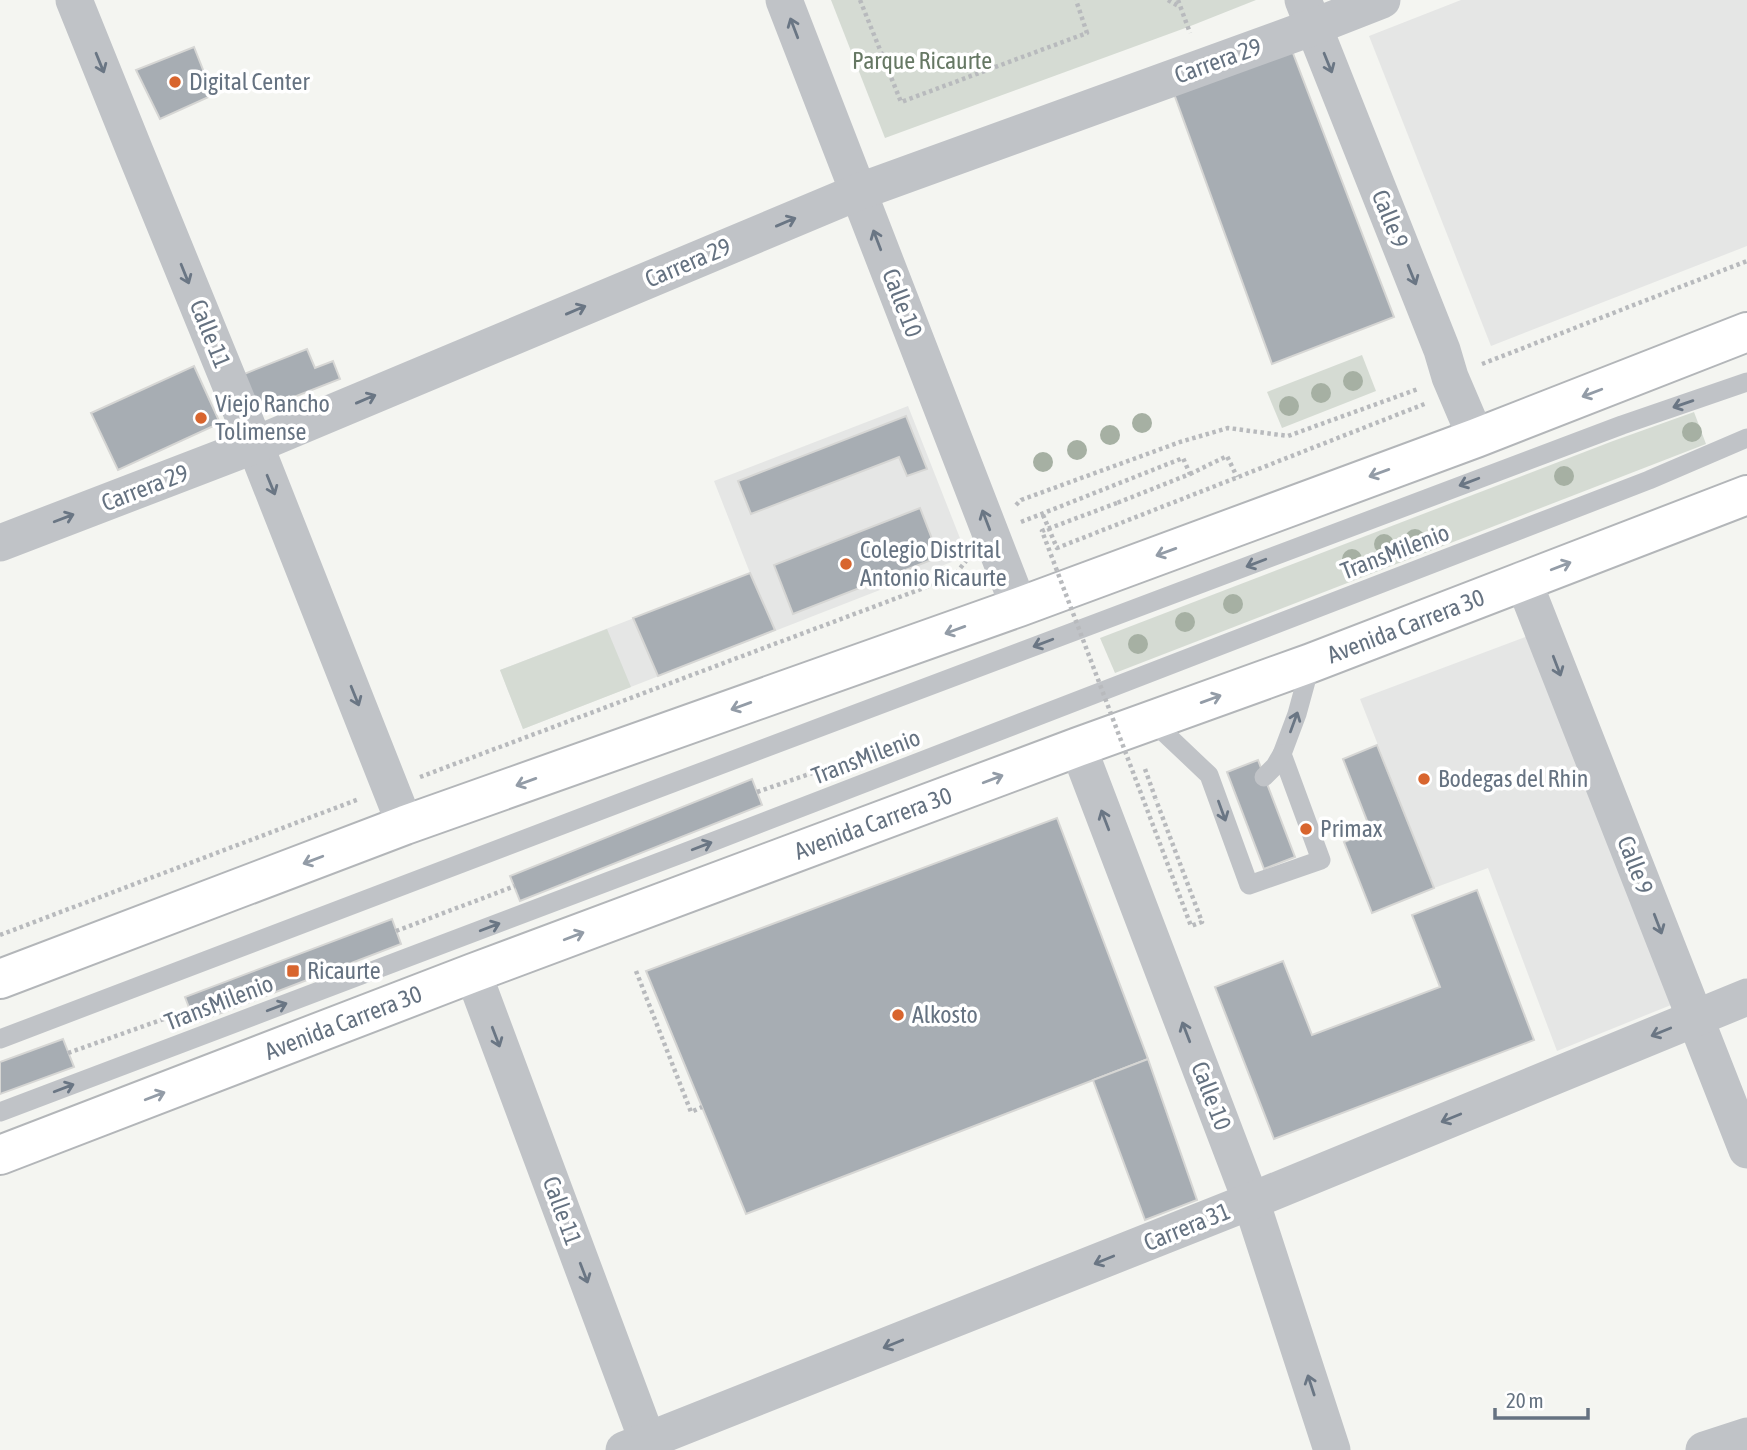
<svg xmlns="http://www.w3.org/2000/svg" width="1747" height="1450" font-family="'Asap Condensed',sans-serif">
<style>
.built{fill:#e5e6e5}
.green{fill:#d5dbd3}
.building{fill:#a7adb3;stroke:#d6d6d4;stroke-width:2}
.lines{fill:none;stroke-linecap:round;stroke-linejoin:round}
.highway-casing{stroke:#b3b6b9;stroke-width:42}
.path{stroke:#b8babd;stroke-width:4.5;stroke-dasharray:3.5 3.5;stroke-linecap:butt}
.lane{stroke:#c0c3c7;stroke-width:19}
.street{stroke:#c0c3c7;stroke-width:37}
.highway{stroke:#fff;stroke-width:38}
.path-bridge{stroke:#b8babd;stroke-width:4.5;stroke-dasharray:3.5 3.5;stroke-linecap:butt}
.tree{fill:#a6b0a3}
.oneway{stroke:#6a7684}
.oneway2{stroke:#939ca7}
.poi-dot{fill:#d8652e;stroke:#fff;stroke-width:2.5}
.labels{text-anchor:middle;stroke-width:7;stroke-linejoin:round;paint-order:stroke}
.park-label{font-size:24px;fill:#667864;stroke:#fff}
.street-label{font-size:24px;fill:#657281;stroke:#fff}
.poi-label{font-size:24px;fill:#657281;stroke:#fff;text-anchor:start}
</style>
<rect width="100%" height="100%" fill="#f4f5f1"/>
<!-- built -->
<g class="built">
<polygon points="1461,0 1747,0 1747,246 1491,346 1369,36"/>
<polygon points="908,406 967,556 523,729 500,670 750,573 714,481"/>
<polygon points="1531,635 1671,1005 1557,1051 1488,868 1434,888 1360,699"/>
</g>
<!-- green -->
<g class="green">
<polygon points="831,0 1256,0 1188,27 885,138"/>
<polygon points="1362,355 1376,391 1282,428 1267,392"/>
<polygon points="1694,412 1706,444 1115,673 1100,638 1613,441"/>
<polygon points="607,629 631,687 523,729 500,670"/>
</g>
<!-- building -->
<g class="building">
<polygon points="194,47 213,95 160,119 136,70"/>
<polygon points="1291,48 1394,317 1272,364 1173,91"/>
<polygon points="307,349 315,368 333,361 340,379 258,411 244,374"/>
<polygon points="194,366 220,423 118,470 91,413"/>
<polygon points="906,416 927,469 907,476 899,457 751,514 738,481"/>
<polygon points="920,508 939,557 793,614 774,565"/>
<polygon points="750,573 775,630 658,676 633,618"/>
<polygon points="1377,745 1434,888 1372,913 1344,842 1371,831 1343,759"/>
<polygon points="1258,760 1295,857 1264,869 1227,772"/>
<polygon points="752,779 762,805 520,901 510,876"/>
<polygon points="1057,818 1148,1059 746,1214 646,971"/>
<polygon points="1477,890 1534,1040 1274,1139 1215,987 1283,961 1312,1035 1440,987 1412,915"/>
<polygon points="392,919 401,944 195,1023 185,997"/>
<polygon points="63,1039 74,1067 0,1094 0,1062"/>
<polygon points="1148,1059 1197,1200 1145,1220 1093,1080"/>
</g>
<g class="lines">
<defs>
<g id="highway">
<polyline points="0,979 405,825 1019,607 1476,438 1747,332"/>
<path id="s1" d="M 0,1155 L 473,973 L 1078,747 L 1311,663 L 1747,495"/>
</g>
</defs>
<!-- highway casing -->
<use href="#highway" class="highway-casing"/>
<!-- path -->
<g class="path">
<polyline points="860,0 901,102 1087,33 1076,0"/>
<polyline points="1168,0 1180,7"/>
<polyline points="1178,0 1190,33"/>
<polyline points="1482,364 1747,261"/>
<polyline points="1190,474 1227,456 1237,477"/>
<polyline points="1016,505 1021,500 1180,442 1228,428 1288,436 1418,389"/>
<polyline points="1043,515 1057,548 1427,403"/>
<polyline points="1021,522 1183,458 1190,474 1117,503"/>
<polyline points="1145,769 1156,800"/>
<polyline points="420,777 953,577 966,561"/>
<polyline points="757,792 824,769"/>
<polyline points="396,931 515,886"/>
<polyline points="0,935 359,799"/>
<polyline points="636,971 691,1112 702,1107"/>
<polyline points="68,1053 189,1010"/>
</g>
<!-- lane -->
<g class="lane">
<polyline points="1152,721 1209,775 1249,885 1321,860 1282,754 1297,714 1311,663"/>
<polyline points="1264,777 1275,766 1282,754"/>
<polyline points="0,1039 659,788 1622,425 1747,382"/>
<polyline points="0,1112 686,852 1649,480 1747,438"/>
</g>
<!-- street -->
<g class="street">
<polyline points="74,0 134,149 255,445 405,825"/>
<polyline points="784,0 1019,607"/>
<polyline points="1303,0 1442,350 1450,377 1476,438"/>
<polyline points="0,543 255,445 858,192 1313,27 1382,0"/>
<polyline points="1523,580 1747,1150"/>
<polyline points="1078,747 1251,1201 1332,1450"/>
<polyline points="473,973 651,1450"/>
<polyline points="624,1450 1251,1201 1747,997"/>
<polyline points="1704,1450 1747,1436"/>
</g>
<!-- highway -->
<use href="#highway" class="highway"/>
<!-- path-bridge -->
<polyline class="path-bridge" points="1117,503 1042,531 1191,926 1202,922 1156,800"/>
</g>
<!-- trees -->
<g class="tree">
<circle cx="1353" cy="381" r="10"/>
<circle cx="1321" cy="393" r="10"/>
<circle cx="1289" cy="406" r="10"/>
<circle cx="1142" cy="423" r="10"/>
<circle cx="1692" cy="432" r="10"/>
<circle cx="1110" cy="435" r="10"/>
<circle cx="1077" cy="450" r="10"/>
<circle cx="1043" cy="462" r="10"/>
<circle cx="1564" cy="476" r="10"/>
<circle cx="1415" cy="539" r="10"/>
<circle cx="1384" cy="544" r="10"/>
<circle cx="1352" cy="559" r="10"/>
<circle cx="1233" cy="604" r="10"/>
<circle cx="1185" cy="622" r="10"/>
<circle cx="1138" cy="644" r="10"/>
</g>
<!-- one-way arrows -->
<defs><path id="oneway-shaft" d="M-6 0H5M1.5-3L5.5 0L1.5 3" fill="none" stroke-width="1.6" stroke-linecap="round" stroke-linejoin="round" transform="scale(1.75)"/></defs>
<g class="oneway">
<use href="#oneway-shaft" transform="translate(794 28) rotate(-111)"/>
<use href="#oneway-shaft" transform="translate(100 63) rotate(68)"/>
<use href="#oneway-shaft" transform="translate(1328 63) rotate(68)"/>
<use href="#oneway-shaft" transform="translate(786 222) rotate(-23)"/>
<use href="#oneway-shaft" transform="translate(877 240) rotate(-111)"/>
<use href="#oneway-shaft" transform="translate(185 274) rotate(68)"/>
<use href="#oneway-shaft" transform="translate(1412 275) rotate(68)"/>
<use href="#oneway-shaft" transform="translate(576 310) rotate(-23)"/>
<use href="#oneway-shaft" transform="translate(366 399) rotate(-23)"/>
<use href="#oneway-shaft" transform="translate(1683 404) rotate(161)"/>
<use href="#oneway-shaft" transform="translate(1469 482) rotate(159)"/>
<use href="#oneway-shaft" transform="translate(271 485) rotate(68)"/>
<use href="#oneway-shaft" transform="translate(64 518) rotate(-21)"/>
<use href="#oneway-shaft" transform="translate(986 520) rotate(-111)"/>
<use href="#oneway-shaft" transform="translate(1256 563) rotate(159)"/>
<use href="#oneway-shaft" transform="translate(1043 643) rotate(159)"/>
<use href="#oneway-shaft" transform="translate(1557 666) rotate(69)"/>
<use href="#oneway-shaft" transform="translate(355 696) rotate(68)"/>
<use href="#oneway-shaft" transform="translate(1294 722) rotate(-70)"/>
<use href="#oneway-shaft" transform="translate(1222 811) rotate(70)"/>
<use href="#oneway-shaft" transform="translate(1105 820) rotate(-111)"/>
<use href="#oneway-shaft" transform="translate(702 846) rotate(-21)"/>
<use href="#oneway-shaft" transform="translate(1658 924) rotate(69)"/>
<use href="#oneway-shaft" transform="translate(490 927) rotate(-21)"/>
<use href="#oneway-shaft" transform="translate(277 1007) rotate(-21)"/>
<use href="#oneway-shaft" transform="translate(1186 1032) rotate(-111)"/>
<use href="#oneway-shaft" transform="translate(1661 1032) rotate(158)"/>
<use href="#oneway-shaft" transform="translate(496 1037) rotate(69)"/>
<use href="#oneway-shaft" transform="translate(64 1088) rotate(-21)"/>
<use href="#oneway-shaft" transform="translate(1451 1118) rotate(158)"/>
<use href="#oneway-shaft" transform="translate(1104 1260) rotate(158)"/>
<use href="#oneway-shaft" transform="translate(584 1273) rotate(69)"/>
<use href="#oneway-shaft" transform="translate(893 1344) rotate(158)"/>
<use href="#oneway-shaft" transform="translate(1311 1385) rotate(-108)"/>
</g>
<g class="oneway2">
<use href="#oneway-shaft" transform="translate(1592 393) rotate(159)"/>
<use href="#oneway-shaft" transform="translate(1379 473) rotate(160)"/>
<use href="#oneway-shaft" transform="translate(1166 552) rotate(160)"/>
<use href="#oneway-shaft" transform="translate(1561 566) rotate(-21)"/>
<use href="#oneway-shaft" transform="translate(955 630) rotate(160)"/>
<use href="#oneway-shaft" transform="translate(1211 699) rotate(-20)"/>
<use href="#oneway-shaft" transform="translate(741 706) rotate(160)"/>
<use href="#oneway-shaft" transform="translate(993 779) rotate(-21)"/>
<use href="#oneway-shaft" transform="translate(526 782) rotate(160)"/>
<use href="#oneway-shaft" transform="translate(313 860) rotate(159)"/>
<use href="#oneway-shaft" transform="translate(574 936) rotate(-21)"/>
<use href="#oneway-shaft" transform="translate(155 1096) rotate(-21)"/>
</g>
<!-- markers -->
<g class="poi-dot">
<circle cx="175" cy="82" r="7"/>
<circle cx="201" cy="418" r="7"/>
<circle cx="846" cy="564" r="7"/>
<circle cx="1424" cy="779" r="7"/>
<circle cx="1306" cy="829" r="7"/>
<rect x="286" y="964" width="14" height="14" rx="3.5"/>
<circle cx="898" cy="1015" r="7"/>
</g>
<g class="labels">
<!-- park labels -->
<g class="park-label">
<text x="922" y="69">Parque Ricaurte</text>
</g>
<!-- street labels -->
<g class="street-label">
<text transform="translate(1218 61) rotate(-20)" y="8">Carrera 29</text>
<text transform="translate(1390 219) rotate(68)" y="8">Calle 9</text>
<text transform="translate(688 263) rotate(-23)" y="8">Carrera 29</text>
<text transform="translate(902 303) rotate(69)" y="8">Calle 10</text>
<text transform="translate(210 334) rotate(68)" y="8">Calle 11</text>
<text transform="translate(145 488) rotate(-21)" y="8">Carrera 29</text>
<text transform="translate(1395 552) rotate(-21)" y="8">TransMilenio</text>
<text dy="8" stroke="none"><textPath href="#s1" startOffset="1502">Avenida Carrera 30</textPath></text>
<text transform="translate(866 757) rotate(-21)" y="8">TransMilenio</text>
<text dy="8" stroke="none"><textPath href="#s1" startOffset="934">Avenida Carrera 30</textPath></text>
<text transform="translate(1635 865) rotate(69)" y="8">Calle 9</text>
<text transform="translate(219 1003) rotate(-21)" y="8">TransMilenio</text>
<text dy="8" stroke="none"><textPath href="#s1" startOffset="368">Avenida Carrera 30</textPath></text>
<text transform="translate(1211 1096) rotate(69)" y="8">Calle 10</text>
<text transform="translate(562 1211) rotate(70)" y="8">Calle 11</text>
<text transform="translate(1187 1227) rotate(-22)" y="8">Carrera 31</text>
</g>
<!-- poi labels -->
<g class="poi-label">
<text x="189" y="90">Digital Center</text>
<text x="215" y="412">Viejo Rancho<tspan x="215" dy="28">Tolimense</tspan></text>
<text x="860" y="558">Colegio Distrital<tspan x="860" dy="28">Antonio Ricaurte</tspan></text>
<text x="1438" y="787">Bodegas del Rhin</text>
<text x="1320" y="837">Primax</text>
<text x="307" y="979">Ricaurte</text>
<text x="912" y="1023">Alkosto</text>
</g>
</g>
<!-- scale -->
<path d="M1495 1408v10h93v-10" fill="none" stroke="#657281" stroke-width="3.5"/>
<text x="1506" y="1408" font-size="21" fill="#657281" stroke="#ffffff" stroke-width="5" paint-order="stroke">20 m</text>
</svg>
